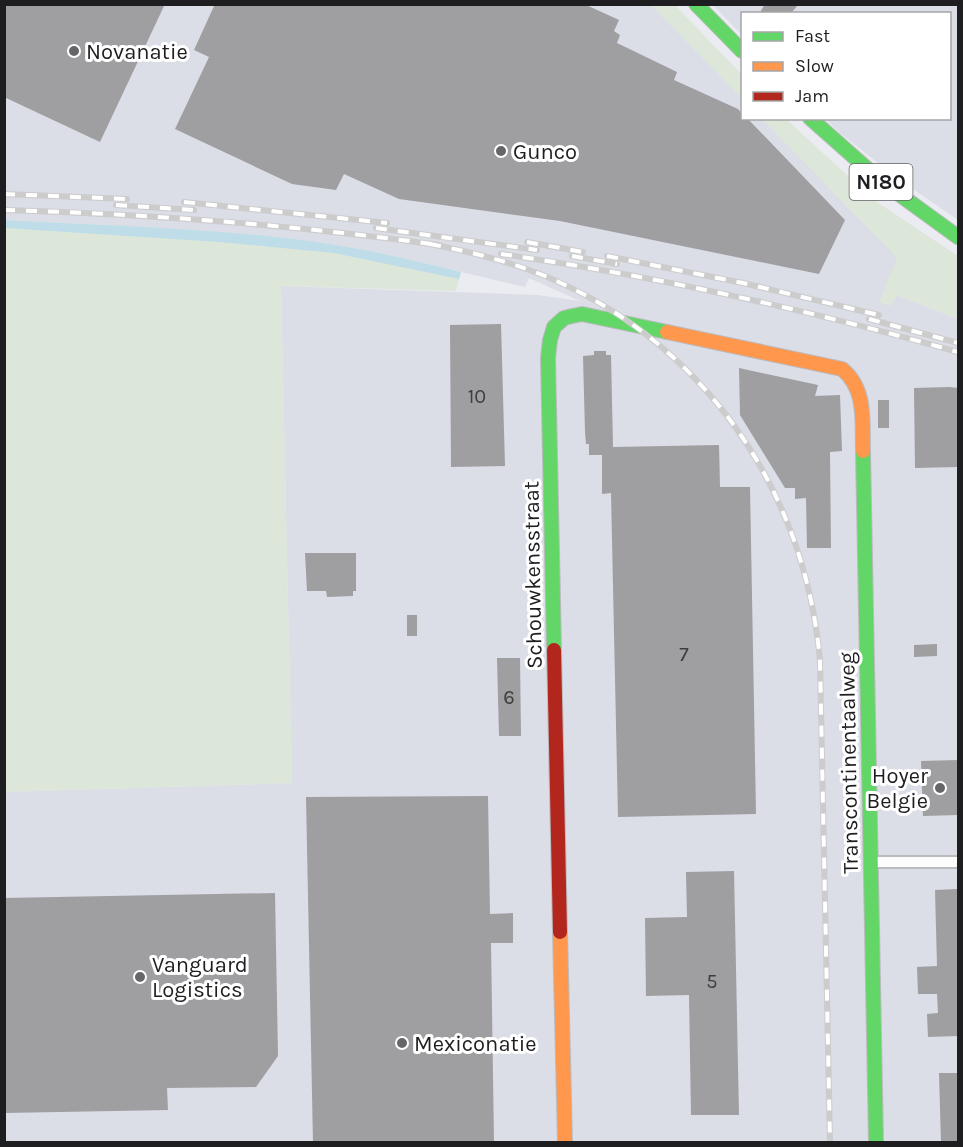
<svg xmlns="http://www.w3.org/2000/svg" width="963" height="1147" font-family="Karla,sans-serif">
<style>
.built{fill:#dbdde7}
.green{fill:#dce7da}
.water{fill:#bedde8}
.building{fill:#9f9ea1}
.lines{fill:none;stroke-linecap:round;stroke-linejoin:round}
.street-casing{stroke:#bbbbbe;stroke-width:14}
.fast-casing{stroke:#bbbbbe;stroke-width:16}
.slow-casing{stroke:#bbbbbe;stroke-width:16}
.jam-casing{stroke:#bbbbbe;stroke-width:16}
.street{stroke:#fcfcfd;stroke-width:10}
.fast{stroke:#63d668;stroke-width:14}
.slow{stroke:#ff974d;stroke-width:14}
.jam{stroke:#b3261e;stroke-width:14}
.rail-casing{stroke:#ccc;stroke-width:6}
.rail{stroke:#fff;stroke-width:4;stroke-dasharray:11;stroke-linecap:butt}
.poi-dot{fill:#66666a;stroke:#fff;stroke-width:2}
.labels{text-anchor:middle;stroke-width:6;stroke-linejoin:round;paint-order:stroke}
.number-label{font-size:20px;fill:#3e3e41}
.shield{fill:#fff;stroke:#626264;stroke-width:1.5}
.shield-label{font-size:21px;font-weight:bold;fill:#1e1e21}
.poi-label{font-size:22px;fill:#1e1e21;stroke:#fff;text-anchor:start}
.street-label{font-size:22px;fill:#1e1e21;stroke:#fff}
</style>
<rect width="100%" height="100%" fill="#ebecf1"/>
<!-- built -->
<g class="built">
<polygon points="5,5 651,5 742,98 742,118 762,119 898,258 897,295 958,319 958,1142 5,1142 4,792 292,783 281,286 537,295 580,301 529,278 525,287 415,261 322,243 226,234 5,220"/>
<polygon points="713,5 958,5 958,220 897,178 840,133 826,119 950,118 950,14 742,14 742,35"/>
</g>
<!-- green -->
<g class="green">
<polygon points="651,5 675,5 742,75 742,98"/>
<polygon points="762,119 786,119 874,200 958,256 958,319 897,295 891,306 879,302 897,258"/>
<path d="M 4,220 C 109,225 220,229 323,243 C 370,250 416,261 461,272 L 456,291 L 281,286 L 292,783 L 5,792 Z"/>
</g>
<!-- water -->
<path class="water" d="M 5,220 C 110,226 218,228 323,243 C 370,250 416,261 461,272 L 459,279 L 334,253 L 219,242 L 5,228 Z"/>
<!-- building -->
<g class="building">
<polygon points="4,4 165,4 100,142 4,97"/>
<polygon points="215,4 584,4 619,20 614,31 620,35 617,43 677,72 674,80 738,109 742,114 742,118 747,118 845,220 819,274 560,221 399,199 344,174 336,190 292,184 175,129 209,57 194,50"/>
<polygon points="765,4 799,4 790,14 759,14"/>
<polygon points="501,324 505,466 451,467 450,325"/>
<polygon points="594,351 606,351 606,355 611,355 613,447 719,445 720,487 750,487 756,814 618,817 611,493 602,494 602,455 589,455 589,444 586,444 585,432 583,356 594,355"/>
<polygon points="739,368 818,385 815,396 840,395 842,451 830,452 831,548 807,548 806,498 795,499 795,488 785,488 740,415"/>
<polygon points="949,387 958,388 958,467 915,468 914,388"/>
<rect x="878" y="400" width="11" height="28"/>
<polygon points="305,553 356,553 356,591 353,591 353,596 327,597 326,591 307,591"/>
<rect x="407" y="615" width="10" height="21"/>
<polygon points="937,644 937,656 914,657 914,645"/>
<polygon points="497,658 520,658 521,736 499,736"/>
<polygon points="958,760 958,815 923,816 921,761"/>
<polygon points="488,796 490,914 513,913 513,943 491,943 494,1143 313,1143 306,797"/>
<polygon points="734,871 739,1115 691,1115 689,995 646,996 645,918 687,917 686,872"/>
<polygon points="958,889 958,1036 928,1037 927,1014 938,1013 937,994 918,994 917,967 937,966 935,890"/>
<polygon points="275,893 278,1056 256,1087 167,1088 168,1110 4,1113 4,898"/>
<polygon points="939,1073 958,1073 958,1143 941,1143"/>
</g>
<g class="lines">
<defs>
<polyline id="street" points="871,862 958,862"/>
<g id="fast">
<polyline points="696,4 742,51"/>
<polyline points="810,118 881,181 958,237"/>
<polyline points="863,451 876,1142"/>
<polyline points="554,650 548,358 550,340 554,327 564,318 572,316 582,314 667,332"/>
</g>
<g id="slow">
<path d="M 667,332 L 842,369 C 867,389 862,423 863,451"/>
<polyline points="560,932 565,1142"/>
</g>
<polyline id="jam" points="554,650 560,932"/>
</defs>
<!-- street casing -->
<use href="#street" class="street-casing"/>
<!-- fast casing -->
<use href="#fast" class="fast-casing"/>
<!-- slow casing -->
<use href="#slow" class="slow-casing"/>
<!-- jam casing -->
<use href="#jam" class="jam-casing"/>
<!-- street -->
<use href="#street" class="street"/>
<!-- fast -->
<use href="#fast" class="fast"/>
<!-- slow -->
<use href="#slow" class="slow"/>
<!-- jam -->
<use href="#jam" class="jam"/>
<defs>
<g id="rail">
<polyline points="4,194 127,199"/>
<polyline points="184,202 387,223"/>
<polyline points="116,205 194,210"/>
<path d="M 4,210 C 150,214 295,225 439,245"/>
<polyline points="376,228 537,250"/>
<polyline points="527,242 583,252"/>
<path d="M 430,244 C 467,251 504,260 540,274 C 702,339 805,488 820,661 L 830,1142"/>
<path d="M 501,254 C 655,276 809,310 958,352"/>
<polyline points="572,256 617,264"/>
<polyline points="607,256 743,283 879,315"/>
<polyline points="869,319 958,343"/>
</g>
</defs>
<!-- rail casing -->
<use href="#rail" class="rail-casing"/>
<!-- rail -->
<use href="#rail" class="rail"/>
</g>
<!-- markers -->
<g class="poi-dot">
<circle cx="74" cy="51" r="6"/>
<circle cx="501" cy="151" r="6"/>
<circle cx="940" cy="788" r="6"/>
<circle cx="140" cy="977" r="6"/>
<circle cx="402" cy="1043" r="6"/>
</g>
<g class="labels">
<!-- number labels -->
<g class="number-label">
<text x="477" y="403">10</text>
<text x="684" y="661">7</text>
<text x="509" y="704">6</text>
<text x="712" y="988">5</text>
</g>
<!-- shield labels -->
<rect class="shield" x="849.5" y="164" width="63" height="36" rx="4.5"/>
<g class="shield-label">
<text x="881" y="189">N180</text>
</g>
<!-- poi labels -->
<g class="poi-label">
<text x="86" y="59">Novanatie</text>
<text x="513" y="159">Gunco</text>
<text x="928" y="783" text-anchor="end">Hoyer<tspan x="928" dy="25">Belgie</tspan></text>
<text x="152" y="972">Vanguard<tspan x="152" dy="25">Logistics</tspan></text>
<text x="414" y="1051">Mexiconatie</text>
</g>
<!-- street labels -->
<g class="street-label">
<text transform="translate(532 575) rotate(-91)" y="8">Schouwkensstraat</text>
<text transform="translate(848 763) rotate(-91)" y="8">Transcontinentaalweg</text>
</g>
</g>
<!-- border -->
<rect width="963" height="1147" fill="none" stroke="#1e1e21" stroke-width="12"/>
<!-- legend -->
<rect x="741" y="12" width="210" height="108" fill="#ffffff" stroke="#a5a5a6" stroke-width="1.5"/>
<rect x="753" y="32" width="30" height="9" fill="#63d668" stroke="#a5a5a6" stroke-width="1.5"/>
<text x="795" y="42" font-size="18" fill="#1e1e21">Fast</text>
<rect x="753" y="62" width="30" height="9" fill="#ff974d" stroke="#a5a5a6" stroke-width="1.5"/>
<text x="795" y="72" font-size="18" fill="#1e1e21">Slow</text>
<rect x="753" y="92" width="30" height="9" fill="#b3261e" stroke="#a5a5a6" stroke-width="1.5"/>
<text x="795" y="102" font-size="18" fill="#1e1e21">Jam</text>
</svg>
